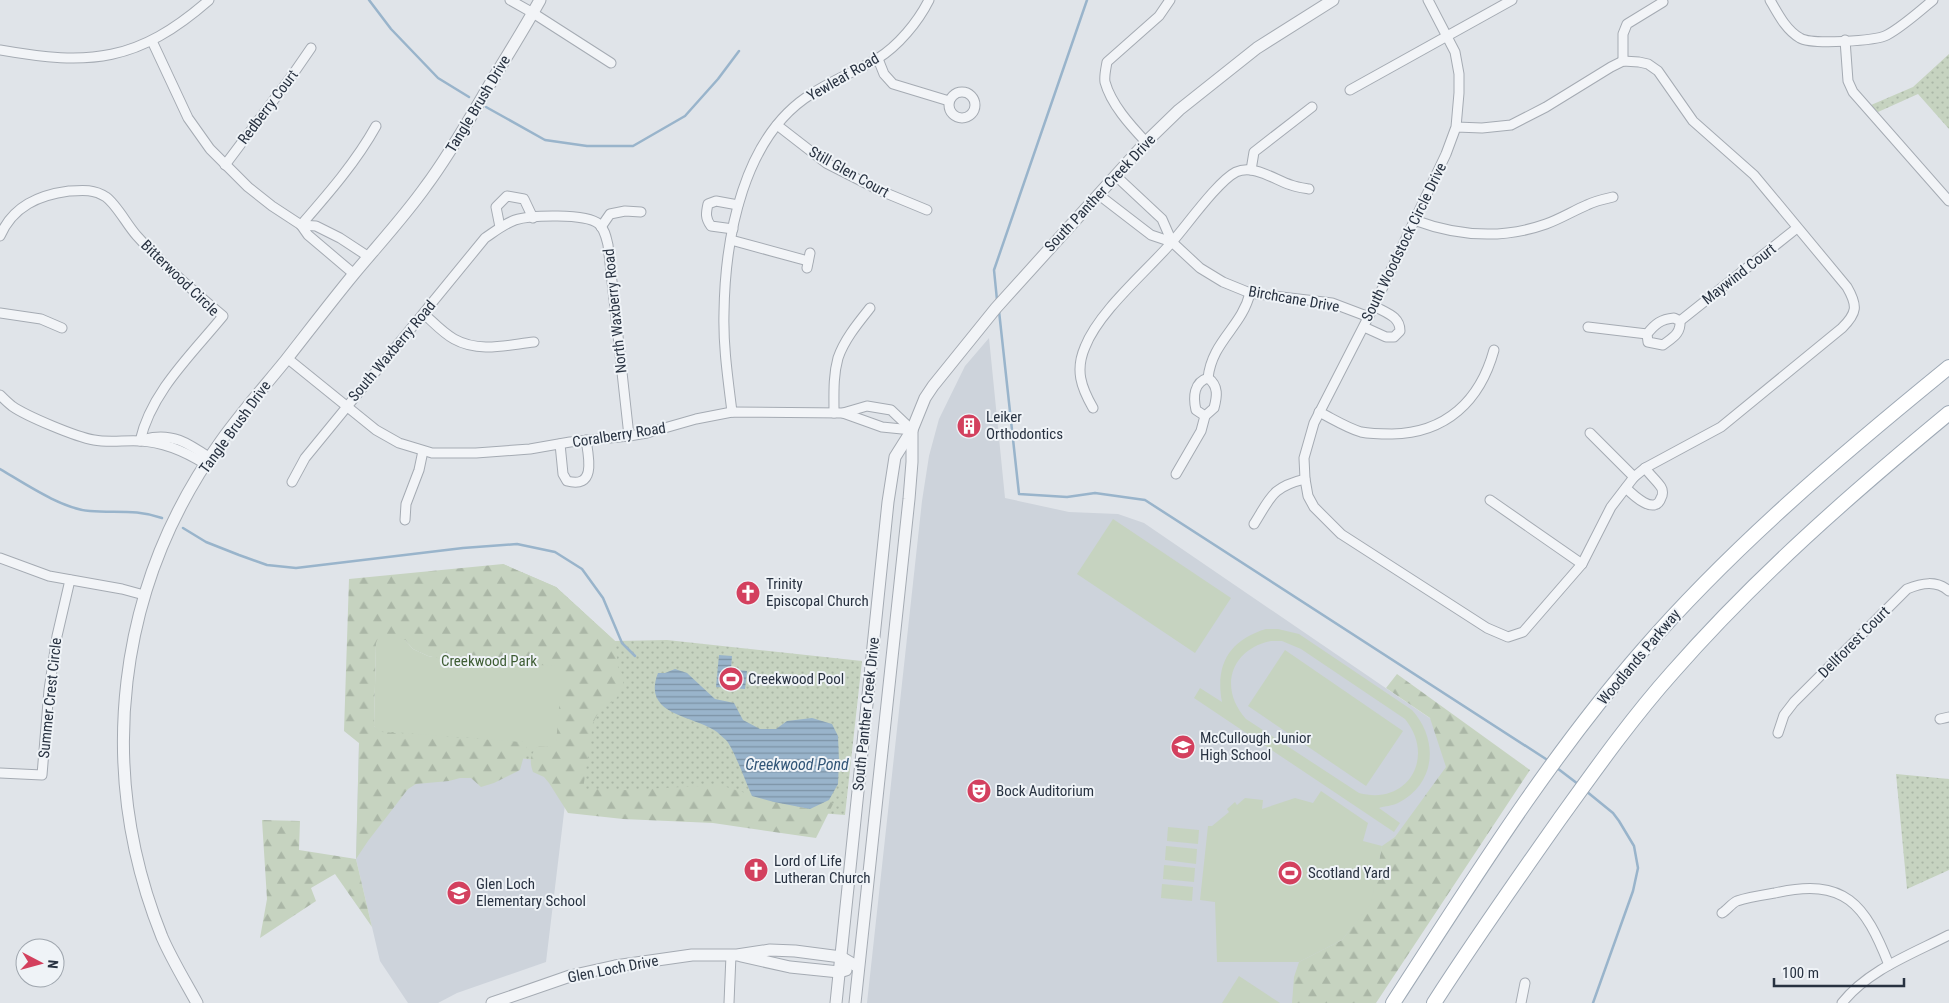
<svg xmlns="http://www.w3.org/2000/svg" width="1949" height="1003" font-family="'Roboto Condensed',sans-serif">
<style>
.built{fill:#cdd3db}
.green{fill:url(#green-dots)}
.forest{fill:url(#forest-firs)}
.pitch{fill:#c6d3c0;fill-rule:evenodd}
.water{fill:url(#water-rules)}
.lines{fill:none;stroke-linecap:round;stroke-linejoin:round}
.stream{stroke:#99b4cb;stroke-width:2.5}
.minor-casing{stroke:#a5abb3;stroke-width:11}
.tertiary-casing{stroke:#a5abb3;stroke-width:13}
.primary-casing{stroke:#9ea9b5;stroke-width:16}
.minor{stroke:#f2f4f7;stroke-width:9}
.tertiary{stroke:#f2f4f7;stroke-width:11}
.primary{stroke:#fff;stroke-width:14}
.labels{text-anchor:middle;stroke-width:4;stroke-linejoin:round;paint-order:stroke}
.street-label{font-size:15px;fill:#283241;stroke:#eff3f7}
.poi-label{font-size:15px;fill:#283241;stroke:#eff3f7;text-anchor:start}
.park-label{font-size:15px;fill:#3e5d34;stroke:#eff3f7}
.water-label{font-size:16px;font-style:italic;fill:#305476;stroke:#eff3f7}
</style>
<defs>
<pattern id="green-dots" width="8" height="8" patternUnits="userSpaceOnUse" patternTransform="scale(1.25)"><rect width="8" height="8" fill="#c6d3c0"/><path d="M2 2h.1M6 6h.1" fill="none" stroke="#aab6a6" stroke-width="1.8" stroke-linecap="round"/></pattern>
<pattern id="forest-firs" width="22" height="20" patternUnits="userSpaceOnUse" patternTransform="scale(1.25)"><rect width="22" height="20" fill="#c6d3c0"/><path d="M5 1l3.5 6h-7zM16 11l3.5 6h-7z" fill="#aab6a6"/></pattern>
<pattern id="water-rules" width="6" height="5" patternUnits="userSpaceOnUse" patternTransform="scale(1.25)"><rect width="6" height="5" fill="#99b4cb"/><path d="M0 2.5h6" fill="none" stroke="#7d93a6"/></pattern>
</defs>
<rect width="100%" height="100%" fill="#e0e4e9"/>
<!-- built -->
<g class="built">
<polygon points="989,338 1005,498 1069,512 1118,514 1144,523 1513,775 1363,1003 867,1003 922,501 929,456 939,419 965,366"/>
<polygon points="359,743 570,763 546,962 457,993 438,1003 408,1003 380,961 356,859"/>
</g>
<!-- green -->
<g class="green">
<polygon points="1949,54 1949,129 1918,94 1878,112 1871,105 1913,87"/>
<polygon points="503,564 556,587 615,641 667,640 862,661 845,815 694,803 565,800 570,763 367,744"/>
<polygon points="1896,774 1949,779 1949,870 1907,889"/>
</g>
<!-- forest -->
<g class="forest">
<path d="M 503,564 L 556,587 L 615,641 L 618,667 L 624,677 L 622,690 L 615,700 L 600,709 L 593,723 L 583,789 L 626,790 L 720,785 L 774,802 L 810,809 L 829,800 L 833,804 L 816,838 L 713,823 L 623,819 L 568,813 L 549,783 L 544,777 L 533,772 C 529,761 530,754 539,745 L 548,747 L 524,665 L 502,663 L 482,656 L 474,655 L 457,660 L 447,660 L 428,656 L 413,649 L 405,640 L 376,643 L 374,726 L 382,732 L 524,742 L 527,745 L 520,770 L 494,783 L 481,787 L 471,778 L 460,778 L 449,781 L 416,784 L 408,789 L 368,841 L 356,859 L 372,927 L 335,874 L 311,888 L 316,901 L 260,938 L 267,899 L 262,820 L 300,821 L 299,850 L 356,859 L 359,743 L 344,731 L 349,579 Z"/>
<polygon points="1397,674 1530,770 1376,1003 1292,1003 1294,977 1299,962 1342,940 1370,903 1382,846 1395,837 1446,767 1430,718 1386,688"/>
</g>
<!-- pitch -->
<g class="pitch">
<polygon points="1113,519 1231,598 1195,653 1077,574"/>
<path d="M 1266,629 L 1278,629 L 1299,634 L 1412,710 C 1439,740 1436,784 1398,803 C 1392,806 1385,806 1379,808 L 1400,823 L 1394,832 L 1194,698 L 1200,688 L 1222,702 C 1215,665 1229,640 1266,629 ZM 1271,641 L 1282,641 L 1301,649 L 1405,719 C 1436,757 1408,806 1359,793 L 1246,719 C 1218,688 1231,649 1271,641 Z"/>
<polygon points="381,636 400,638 405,640 413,649 428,656 447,660 457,660 474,655 482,656 502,663 557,666 562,672 556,744 553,747 539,746 534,750 526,749 527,745 524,742 378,731 374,726 376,643 378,638"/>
<polygon points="1285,650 1403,731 1366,786 1248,706"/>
<polygon points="1321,791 1368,823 1363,841 1382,846 1371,903 1342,940 1299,962 1217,962 1215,902 1200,900 1208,826 1212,826 1229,812 1227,809 1235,802 1237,805 1245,798 1263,800 1262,809 1295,798 1313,803"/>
<polygon points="1168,827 1199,830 1198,844 1167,841"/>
<polygon points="1166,846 1197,849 1196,864 1165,860"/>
<polygon points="1164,865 1195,868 1194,882 1163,879"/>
<polygon points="1162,884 1193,887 1192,901 1161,898"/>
<polygon points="1239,976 1280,1003 1222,1003"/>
</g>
<!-- water -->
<g class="water">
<polygon points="719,655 732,656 731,669 747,671 745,689 716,687"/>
<path d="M 675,669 L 687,673 L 715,699 L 734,703 L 743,720 L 760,729 L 776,729 L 787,721 L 812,718 L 832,724 L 838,736 L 839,761 L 838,784 L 829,800 L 810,809 L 774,802 L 752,796 C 746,783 734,749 726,740 C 722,737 718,732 714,730 C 689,715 642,714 658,673 L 665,673 Z"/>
</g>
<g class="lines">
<!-- stream -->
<g class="stream">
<polyline points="369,0 391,29 438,78 469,97"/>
<polyline points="486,107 545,140 587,146 633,146 685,116 718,79 739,51"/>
<polyline points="997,300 994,270 1087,0"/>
<polyline points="999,311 1019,494 1067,497 1095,493 1145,500 1549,761"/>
<path d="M 0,469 C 24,483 62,509 90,511 C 116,513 136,509 162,518"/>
<polyline points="183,528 206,542 239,555 267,565 296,568 463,548 517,544 555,552 582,569 603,598 622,643 635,656"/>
<polyline points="1557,768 1578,784"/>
<polyline points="1586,791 1613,813 1619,821 1634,846 1638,868 1633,891 1593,1003"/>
</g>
<defs>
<g id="minor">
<polyline points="510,0 533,13 611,63"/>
<path d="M 1428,0 L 1455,52 L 1459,74 L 1459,93 L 1456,127 L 1446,154 L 1374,306 L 1314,423 L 1304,458 L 1305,479 L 1308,496 L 1314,507 L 1341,534 L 1487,628 L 1508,637 L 1523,632 L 1582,564 L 1611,507 L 1634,477 L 1645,468 L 1721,427 L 1842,328 C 1857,313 1858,306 1847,287 L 1754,175 L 1693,121 L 1658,71 L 1648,64 L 1639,62 L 1623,61 L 1611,67 L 1546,107 L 1511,125 L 1482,128 L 1456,127"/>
<path d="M 1770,0 C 1778,14 1786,30 1800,38 C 1811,45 1876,41 1887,35 C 1902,27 1920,11 1933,0"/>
<polyline points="1845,40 1848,81 1853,92 1949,201"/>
<polyline points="152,41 188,118 210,149 248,187 272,206 301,225 308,235 354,274"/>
<path d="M 0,50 C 90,66 138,62 209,0"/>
<polyline points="878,59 884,74 893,84 949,101"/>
<polyline points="1623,61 1623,34 1627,24 1663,2"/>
<polyline points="1350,90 1512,0"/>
<circle cx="962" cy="105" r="13"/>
<polyline points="777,125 826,163 881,191 927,210"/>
<path d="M 1146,142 C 1130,125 1111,104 1105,82 C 1104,76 1106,68 1107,62 L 1159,16 L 1170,0"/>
<polyline points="225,165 291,77 311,48"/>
<polyline points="1251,170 1254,152 1312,107"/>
<polyline points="1116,176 1162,219 1172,242 1200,268 1223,282 1250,293 1332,303 1369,317"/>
<polyline points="1099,195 1151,235 1172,242"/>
<path d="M 1414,220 C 1457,236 1501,240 1546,224 C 1560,219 1573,211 1587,205 C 1595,201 1604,199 1613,197"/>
<path d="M 301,225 C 328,194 356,162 376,126"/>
<polyline points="301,225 316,226 340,238 369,257"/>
<polyline points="500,227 496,207 507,196 524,199 533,218"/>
<polyline points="601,227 610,214 625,211 641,212"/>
<path d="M 733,229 L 711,226 C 705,218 706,213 708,204 L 716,201 L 738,205"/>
<path d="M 0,236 C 13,206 39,195 69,191 C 83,190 94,189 106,197 C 117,205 127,225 137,236 C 163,265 192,290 223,316 C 192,354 151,392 140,441"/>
<polyline points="731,240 808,261"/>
<polyline points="807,268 810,253"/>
<polyline points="0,313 41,319 62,328"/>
<path d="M 424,314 C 433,322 443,333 454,339 C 479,353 507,345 534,342"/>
<path d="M 1674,318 L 1680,321 C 1681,334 1672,338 1663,345 L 1648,342 L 1647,334 C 1655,324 1661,319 1674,318 Z"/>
<polyline points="1680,321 1797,228"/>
<path d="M 1364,327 L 1386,337 L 1394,337 L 1400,331 C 1400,316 1386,313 1374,306"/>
<polyline points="1588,327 1647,334"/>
<polyline points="287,358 376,430 399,443 432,453 476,453 530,449 570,442 629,436 647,433 696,419 732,412 843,413 867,406 891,410 912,430"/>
<path d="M 1208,378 C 1212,341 1242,327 1250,293"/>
<path d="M 0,395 C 4,399 8,403 12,406 C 26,416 76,437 94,440 C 109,443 125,440 140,441 C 163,442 186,452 205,464"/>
<path d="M 1093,408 C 1081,387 1075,370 1085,347 C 1099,311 1147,271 1172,242 C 1187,225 1218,181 1236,172 C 1254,164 1275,180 1291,185 C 1296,187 1303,188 1309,189"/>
<path d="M 732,412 C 728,379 723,346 724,313 C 725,238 743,135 813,93 C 833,80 856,71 877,59 C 898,46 918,22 929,0"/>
<path d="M 1319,412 C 1333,419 1347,428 1361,432 C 1371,434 1383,434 1392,434 C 1446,433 1480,401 1494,350"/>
<path d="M 834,413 C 834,394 833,376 838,358 C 844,340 858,323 870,308"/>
<polyline points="843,413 882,427 912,430"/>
<polyline points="1590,433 1634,477"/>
<path d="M 145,439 C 172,432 188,443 210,458"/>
<path d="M 560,444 L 563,474 L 567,481 C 596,489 589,458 586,440"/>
<path d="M 1176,474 L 1201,431 L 1205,416 L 1214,408 C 1217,397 1219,386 1208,378 C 1194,382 1193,397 1196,410 L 1205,416"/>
<path d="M 292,482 L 305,458 L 485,238 C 494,232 504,224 515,220 C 530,215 586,213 599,224 C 605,230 606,237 608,245 L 629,436"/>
<path d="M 1626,488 C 1633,495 1655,516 1661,498 C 1663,495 1663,490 1661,487 C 1657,481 1650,475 1645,468"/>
<polyline points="1490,500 1582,564"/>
<polyline points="405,520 406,504 419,470 423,451"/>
<path d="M 1254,524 C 1271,497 1272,487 1305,479"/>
<polyline points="0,558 49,576 122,589 144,595"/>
<polyline points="1940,719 1949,717"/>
<path d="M 1778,733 L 1784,715 L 1794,702 L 1907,589 C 1922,583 1936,580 1949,591"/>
<polyline points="0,773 42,775 49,690 57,636 70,580"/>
<path d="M 1722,913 C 1727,910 1732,903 1737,901 C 1749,897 1763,895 1775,893 C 1845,877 1865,904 1889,965"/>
<polyline points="729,1003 731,955"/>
<polyline points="1521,1003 1525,983"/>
<path d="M 1842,1003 C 1868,970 1912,954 1949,935"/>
</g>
<g id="tertiary">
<polyline points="741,956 790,967 839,972 846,970"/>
<path d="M 197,1003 C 185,981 172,960 162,937 C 95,770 116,587 221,441 C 241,413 264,387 286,360 C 308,332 330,303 353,275 C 378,245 404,217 426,186 C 450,154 470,118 490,84 C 507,56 524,29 540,0"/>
<polyline points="492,1003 570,976 615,966 692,955 737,955 770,950 795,951 841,957 858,967"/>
<polyline points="836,1003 888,502 895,457 912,430 925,398 933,386 996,308 1146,142 1179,110 1257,48 1333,0"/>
<polyline points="855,1003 909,499 912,462 912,431"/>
</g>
<g id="primary">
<path d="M 1393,1003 C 1471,883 1547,760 1642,651 C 1734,545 1841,455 1949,367"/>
<path d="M 1434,1003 C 1474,941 1516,881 1559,820 C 1595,770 1631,719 1672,673 C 1756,577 1851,494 1949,413"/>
</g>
</defs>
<!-- minor casing -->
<use href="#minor" class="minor-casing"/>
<!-- tertiary casing -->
<use href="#tertiary" class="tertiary-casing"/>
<!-- primary casing -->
<use href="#primary" class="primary-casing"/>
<!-- minor -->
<use href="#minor" class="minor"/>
<!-- tertiary -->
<use href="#tertiary" class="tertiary"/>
<!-- primary -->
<use href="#primary" class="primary"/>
</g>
<!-- icons -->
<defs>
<symbol id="building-disc" viewBox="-11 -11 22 22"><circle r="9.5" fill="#d3405e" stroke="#eff3f7"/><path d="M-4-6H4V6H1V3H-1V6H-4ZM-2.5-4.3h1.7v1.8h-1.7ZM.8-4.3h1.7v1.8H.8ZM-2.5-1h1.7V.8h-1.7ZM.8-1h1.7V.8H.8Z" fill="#fff"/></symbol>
<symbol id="church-disc" viewBox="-11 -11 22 22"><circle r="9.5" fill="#d3405e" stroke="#eff3f7"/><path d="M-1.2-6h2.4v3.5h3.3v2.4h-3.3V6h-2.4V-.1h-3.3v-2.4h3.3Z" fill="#fff"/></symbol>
<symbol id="stadium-disc" viewBox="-11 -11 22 22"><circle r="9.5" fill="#d3405e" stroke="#eff3f7"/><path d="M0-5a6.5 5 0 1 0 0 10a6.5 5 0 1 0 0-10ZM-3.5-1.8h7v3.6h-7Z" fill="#fff"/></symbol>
<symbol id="school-disc" viewBox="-11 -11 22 22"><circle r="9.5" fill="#d3405e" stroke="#eff3f7"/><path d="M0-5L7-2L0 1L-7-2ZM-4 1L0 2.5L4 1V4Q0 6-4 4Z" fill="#fff"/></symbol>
<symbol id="theatre-disc" viewBox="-11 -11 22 22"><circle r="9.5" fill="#d3405e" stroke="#eff3f7"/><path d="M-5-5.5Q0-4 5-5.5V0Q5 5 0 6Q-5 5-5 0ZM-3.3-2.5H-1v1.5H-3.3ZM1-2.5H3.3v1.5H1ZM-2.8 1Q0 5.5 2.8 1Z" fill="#fff"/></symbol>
</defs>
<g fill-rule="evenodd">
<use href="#building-disc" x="955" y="412" width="28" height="28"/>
<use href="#church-disc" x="734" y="579" width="28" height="28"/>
<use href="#stadium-disc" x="717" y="665" width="28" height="28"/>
<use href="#school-disc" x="1169" y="733" width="28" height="28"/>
<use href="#theatre-disc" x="965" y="777" width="28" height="28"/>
<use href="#church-disc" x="742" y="856" width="28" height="28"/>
<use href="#stadium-disc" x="1276" y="859" width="28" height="28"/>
<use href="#school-disc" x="445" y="879" width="28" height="28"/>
</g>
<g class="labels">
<!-- street labels -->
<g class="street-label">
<text transform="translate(843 77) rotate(-30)" y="5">Yewleaf Road</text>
<text transform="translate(478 104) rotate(-59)" y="5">Tangle Brush Drive</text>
<text transform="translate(268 107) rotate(-53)" y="5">Redberry Court</text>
<text transform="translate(849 172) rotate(29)" y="5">Still Glen Court</text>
<text transform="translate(1100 193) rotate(-47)" y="5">South Panther Creek Drive</text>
<text transform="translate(1404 242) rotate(-64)" y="5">South Woodstock Circle Drive</text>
<text transform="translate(1739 274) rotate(-38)" y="5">Maywind Court</text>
<text transform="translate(180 278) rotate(44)" y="5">Bitterwood Circle</text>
<text transform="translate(1294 299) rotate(10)" y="5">Birchcane Drive</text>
<text transform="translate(615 311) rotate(-96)" y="5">North Waxberry Road</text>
<text transform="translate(392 351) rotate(-50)" y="5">South Waxberry Road</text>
<text transform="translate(235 427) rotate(-54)" y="5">Tangle Brush Drive</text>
<text transform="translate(619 435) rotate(-9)" y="5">Coralberry Road</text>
<text transform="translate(1854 642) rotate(-45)" y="5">Dellforest Court</text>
<text transform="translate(1639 657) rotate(-50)" y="5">Woodlands Parkway</text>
<text transform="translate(50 698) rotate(-84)" y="5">Summer Crest Circle</text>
<text transform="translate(866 714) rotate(-84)" y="5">South Panther Creek Drive</text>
<text transform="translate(613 969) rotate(-11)" y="5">Glen Loch Drive</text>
</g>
<!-- poi labels -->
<g class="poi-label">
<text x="986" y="422">Leiker<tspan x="986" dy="17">Orthodontics</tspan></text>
<text x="766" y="589">Trinity<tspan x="766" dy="17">Episcopal Church</tspan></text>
<text x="748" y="684">Creekwood Pool</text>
<text x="1200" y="743">McCullough Junior<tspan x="1200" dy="17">High School</tspan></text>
<text x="996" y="796">Bock Auditorium</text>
<text x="774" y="866">Lord of Life<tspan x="774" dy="17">Lutheran Church</tspan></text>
<text x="1308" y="878">Scotland Yard</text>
<text x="476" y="889">Glen Loch<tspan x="476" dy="17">Elementary School</tspan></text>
</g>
<!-- park labels -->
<g class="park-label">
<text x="489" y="666">Creekwood Park</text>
</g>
<!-- water labels -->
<g class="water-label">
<text x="797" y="770">Creekwood Pond</text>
</g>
</g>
<!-- north arrow -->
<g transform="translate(40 963) rotate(96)"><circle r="24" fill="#eff3f7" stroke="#9fa6ae"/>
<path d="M0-4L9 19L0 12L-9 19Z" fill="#d3405e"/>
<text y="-8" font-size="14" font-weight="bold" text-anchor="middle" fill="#283241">N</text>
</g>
<!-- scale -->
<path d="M1774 978v8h130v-8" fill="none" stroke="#283241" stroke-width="2.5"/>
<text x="1782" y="978" font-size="15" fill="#283241" stroke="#eff3f7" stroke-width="4" paint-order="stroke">100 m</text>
</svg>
